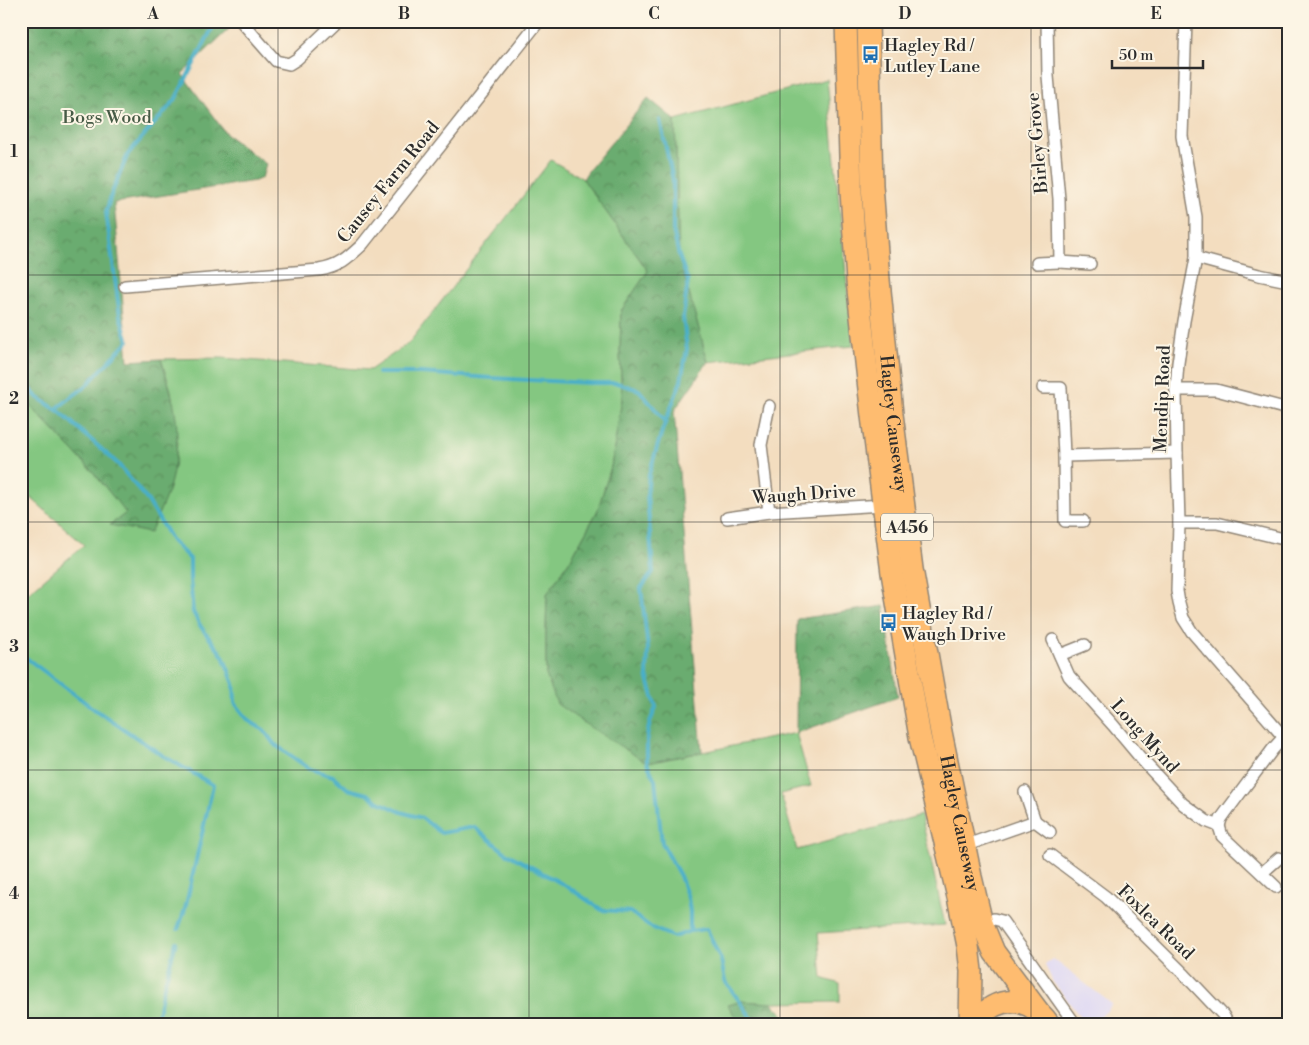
<svg xmlns="http://www.w3.org/2000/svg" width="1309" height="1045" font-family="'Libre Bodoni',serif">
<style>
.built{fill:#dcd6f6}
.grass{fill:#84c781;stroke:#587956}
.forest{fill:url(#forest-crowns);stroke:#4b6c4d}
.lines{fill:none;stroke-linecap:round;stroke-linejoin:round}
.stream{stroke:#49afc8;stroke-width:4}
.street-casing{stroke:#8f8475;stroke-width:14}
.highway-casing{stroke:#8f8475;stroke-width:24}
.street{stroke:#fff;stroke-width:11}
.highway{stroke:#febc70;stroke-width:21}
.grid{fill:none;stroke:#2b2b2b;stroke-width:1;stroke-opacity:0.55}
.labels{text-anchor:middle;stroke-width:4;stroke-linejoin:round;paint-order:stroke}
.shield{fill:#fcf5e5;stroke:#6a6863;stroke-width:1}
.shield-label{font-size:16px;font-weight:bold;fill:#2b2b2b}
.poi-label{font-size:18px;fill:#2b2b2b;stroke:#fcf5e5;text-anchor:start}
.park-label{font-size:18px;fill:#465a45;stroke:#fcf5e5}
.street-label{font-size:18px;fill:#2b2b2b;stroke:#fcf5e5}
.neatline{fill:none;stroke:#2b2b2b;stroke-width:2}
.grid-label{font-size:16px;text-anchor:middle;font-weight:bold;fill:#2b2b2b}
</style>
<defs>
<pattern id="forest-crowns" width="20" height="18" patternUnits="userSpaceOnUse" patternTransform="scale(1.25)"><rect width="20" height="18" fill="#6bac6f"/><path d="M2 6a3 3 0 1 1 6 0M12 15a3 3 0 1 1 6 0" fill="none" stroke="#588c5b"/></pattern>
</defs>
<rect width="100%" height="100%" fill="#fcf5e5"/>
<filter id="ink" filterUnits="userSpaceOnUse"><feTurbulence type="fractalNoise" baseFrequency=".02" numOctaves="2"/><feDisplacementMap in="SourceGraphic" scale="10" xChannelSelector="R" yChannelSelector="G"/><feConvolveMatrix kernelMatrix="1 2 1 2 8 2 1 2 1" color-interpolation-filters="sRGB"/></filter>
<filter id="wash" filterUnits="userSpaceOnUse"><feTurbulence type="fractalNoise" baseFrequency=".0096" numOctaves="4" result="noise"/><feDisplacementMap in="SourceGraphic" scale="20" xChannelSelector="R" yChannelSelector="G"/><feGaussianBlur stdDeviation="1.12" result="paint"/><feColorMatrix in="noise" values="0 0 0 0 0 0 0 0 0 0 0 0 0 0 0 0 0 1.4 0 .05"/><feComposite in="paint" operator="in"/></filter>
<g filter="url(#wash)">
<rect width="100%" height="100%" fill="#f3ddbf"/>
<!-- built -->
<polygon class="built" points="1053,959 1112,1004 1107,1011 1090,1024 1086,1024 1053,982 1045,965"/>
<!-- grass -->
<g class="grass">
<polygon points="827,79 853,346 708,362 679,257 675,120"/>
<polygon points="551,160 583,179 648,271 621,311 620,353 622,399 611,467 597,512 569,562 547,594 546,632 546,675 648,763 796,733 811,786 781,794 797,850 921,815 945,925 818,933 822,978 840,984 840,1002 769,1003 739,1001 756,1024 21,1024 21,599 84,545 21,489 21,396 94,473 127,514 111,524 168,491 174,466 177,442 171,391 161,359 222,358 370,370 409,343"/>
</g>
<!-- forest -->
<g class="forest">
<path d="M 21,21 L 262,21 L 260,24 L 235,23 L 182,74 L 227,135 L 266,164 L 262,178 L 255,181 L 114,203 L 128,361 L 161,359 C 167,379 174,398 176,419 C 179,442 175,469 168,491 C 163,505 156,519 150,533 L 110,525 L 126,513 L 94,473 L 21,396 Z"/>
<polygon points="648,98 675,120 679,257 708,362 674,411 702,752 647,763 590,727 557,704 546,675 546,632 547,594 569,562 597,512 611,467 622,399 620,353 621,311 648,271 583,179 588,171"/>
<polygon points="884,606 898,697 796,733 797,619"/>
<polygon points="742,1001 772,1003 793,1024 740,1024 728,1005"/>
</g>
<g class="lines">
<!-- stream -->
<g class="stream">
<polyline points="660,120 673,180 673,230 679,256 688,281 683,317 687,349 681,381 662,431 649,474 647,495 653,572 641,588 648,649 647,676 656,707 650,722 647,736 647,763 655,780 662,843 680,876 688,898 690,912 690,931"/>
<polyline points="378,373 421,373 491,378 590,383 617,383 639,390 666,422"/>
<polyline points="21,379 37,397 60,412 118,464 148,501 172,541 190,559 190,579 193,612 201,627 223,656 234,684 235,703 249,721 264,730 274,744 310,769 333,776 348,789 367,794 379,802 401,812 422,818 441,833 474,827 506,853 568,887 602,910 630,912 652,928 674,937 690,931 707,929 721,960 725,981 756,1024"/>
<polyline points="56,409 86,386 128,341 120,316 106,212 111,195 128,154 175,100 216,21"/>
<polyline points="21,654 94,709 162,755 213,785 185,909 178,929"/>
<polyline points="156,1024 162,994 176,942"/>
</g>
</g>
</g>
<g filter="url(#ink)">
<g class="lines">
<defs>
<g id="street">
<polyline points="241,21 276,61 289,64 297,59 337,21"/>
<polyline points="1047,21 1048,76 1059,199 1060,262 1090,264"/>
<polyline points="1186,21 1182,136 1196,217 1196,258 1184,321 1178,363 1176,390 1177,453 1179,523 1177,591 1179,603 1183,618 1192,632 1288,742"/>
<polyline points="1196,258 1259,275 1288,281"/>
<polyline points="1037,263 1060,262"/>
<path d="M 125,286 L 319,270 C 339,267 348,258 362,245 L 539,21"/>
<polyline points="1043,388 1061,388 1064,456 1065,521 1083,521"/>
<polyline points="1176,390 1216,390 1288,409"/>
<polyline points="1064,456 1177,453"/>
<polyline points="769,512 761,445 769,406"/>
<polyline points="727,518 769,512 883,505"/>
<polyline points="1179,523 1217,523 1288,540"/>
<polyline points="1053,640 1069,676 1113,725 1144,762 1183,804 1206,821 1219,826 1221,819 1226,812 1273,749 1283,738"/>
<polyline points="1060,655 1085,645"/>
<polyline points="1035,821 1050,832"/>
<polyline points="1219,826 1222,836 1276,887"/>
<polyline points="964,846 1035,821 1025,792"/>
<polyline points="1050,855 1106,897 1185,975 1223,1015 1228,1024"/>
<polyline points="1262,873 1279,858"/>
<polyline points="982,923 994,919 1002,921 1075,1024"/>
</g>
<g id="highway">
<polyline points="846,21 851,191 857,281 872,416 892,573 920,737 958,897 968,946 971,971 970,1024"/>
<path id="s1" d="M 868,21 L 872,185 L 879,280 L 892,414 L 912,569 L 941,732 L 971,877 L 982,923 L 994,952 L 1038,1011"/>
<path d="M 974,1024 C 996,994 1028,994 1049,1024"/>
</g>
</defs>
<!-- street casing -->
<use href="#street" class="street-casing"/>
<!-- highway casing -->
<use href="#highway" class="highway-casing"/>
<!-- street -->
<use href="#street" class="street"/>
<!-- highway -->
<use href="#highway" class="highway"/>
</g>
</g>
<!-- grid -->
<path class="grid" d="M 278,21 L 278,1024M 529,21 L 529,1024M 780,21 L 780,1024M 1031,21 L 1031,1024M 21,275 L 1288,275M 21,522 L 1288,522M 21,770 L 1288,770"/>
<!-- icons -->
<defs>
<symbol id="bus-bare" viewBox="-9 -9 18 18"><path d="M-5-6H5V4H4V6H2V4H-2V6H-4V4H-5ZM-3.5-4V0h7V-4ZM-3.5 1.2v1.5H-2V1.2ZM2 1.2v1.5H3.5V1.2Z" fill="#1f6fb2" stroke="#fcf5e5" stroke-width="2.5" paint-order="stroke"/></symbol>
</defs>
<g fill-rule="evenodd">
<use href="#bus-bare" x="858" y="42" width="25" height="25"/>
<use href="#bus-bare" x="876" y="610" width="25" height="25"/>
</g>
<g class="labels">
<!-- shield labels -->
<rect class="shield" x="881" y="513.5" width="52" height="27" rx="4"/>
<g class="shield-label">
<text x="907" y="533">A456</text>
</g>
<!-- poi labels -->
<g class="poi-label">
<text x="884" y="51">Hagley Rd /<tspan x="884" dy="21">Lutley Lane</tspan></text>
<text x="902" y="619">Hagley Rd /<tspan x="902" dy="21">Waugh Drive</tspan></text>
</g>
<!-- park labels -->
<g class="park-label">
<text x="107" y="123">Bogs Wood</text>
</g>
<!-- street labels -->
<g class="street-label">
<text transform="translate(1037 143) rotate(-95)" y="6">Birley Grove</text>
<text transform="translate(388 182) rotate(-51)" y="6">Causey Farm Road</text>
<text transform="translate(1162 399) rotate(-88)" y="6">Mendip Road</text>
<text dy="6" stroke="none"><textPath href="#s1" startOffset="404">Hagley Causeway</textPath></text>
<text transform="translate(804 494) rotate(-4)" y="6">Waugh Drive</text>
<text transform="translate(1145 736) rotate(48)" y="6">Long Mynd</text>
<text dy="6" stroke="none"><textPath href="#s1" startOffset="809">Hagley Causeway</textPath></text>
<text transform="translate(1156 922) rotate(44)" y="6">Foxlea Road</text>
</g>
</g>
<!-- margin -->
<rect width="1309" height="1045" fill="none" stroke="#fcf5e5" stroke-width="55"/>
<!-- scale -->
<path d="M1112 60v8h91v-8" fill="none" stroke="#2b2b2b" stroke-width="2.5"/>
<text x="1119" y="60" font-size="15" fill="#2b2b2b" stroke="#fcf5e5" stroke-width="4" paint-order="stroke">50 m</text>
<rect x="28" y="28" width="1254" height="990" class="neatline"/>
<g class="grid-label">
<text x="153" y="19">A</text>
<text x="404" y="19">B</text>
<text x="654" y="19">C</text>
<text x="905" y="19">D</text>
<text x="1156" y="19">E</text>
<text x="14" y="157">1</text>
<text x="14" y="404">2</text>
<text x="14" y="652">3</text>
<text x="14" y="899">4</text>
</g>
</svg>
